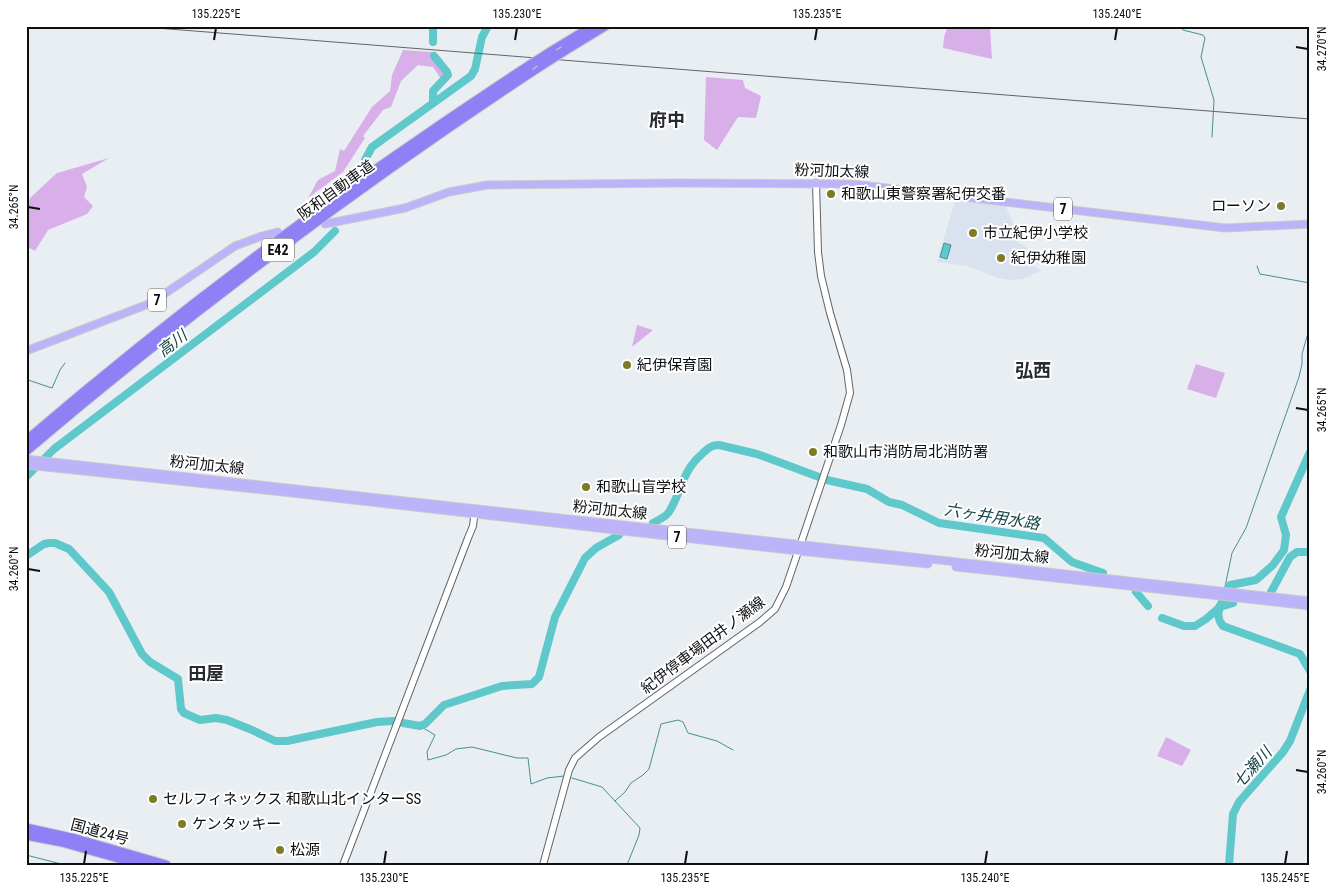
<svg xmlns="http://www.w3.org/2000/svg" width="1336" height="891" font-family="'Roboto Condensed','Noto Sans JP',sans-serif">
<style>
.built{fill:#d9e2ee}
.green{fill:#d8afe9}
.water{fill:#5fc8cb;stroke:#479093}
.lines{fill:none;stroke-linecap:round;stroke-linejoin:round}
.stream{stroke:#479093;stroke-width:1}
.river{stroke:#5fc8cb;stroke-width:8}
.secondary-casing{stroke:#606469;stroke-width:8}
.primary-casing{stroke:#cacacb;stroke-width:9}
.highway-casing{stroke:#cacacb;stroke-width:11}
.secondary{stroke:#fff;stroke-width:6}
.primary{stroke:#bcb3f9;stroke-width:7}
.highway{stroke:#8f81f5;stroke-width:9}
.rail{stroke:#626467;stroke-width:1}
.highway-bridge-casing{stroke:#cacacb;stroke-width:11;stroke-linecap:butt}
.highway-bridge{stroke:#8f81f5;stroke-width:9}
.ticks{fill:none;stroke:#0e0f11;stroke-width:2}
.poi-dot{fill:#7b7c24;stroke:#fff;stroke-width:2}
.labels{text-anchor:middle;stroke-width:4;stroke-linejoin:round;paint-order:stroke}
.shield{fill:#fff;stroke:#565758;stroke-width:1}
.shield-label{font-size:14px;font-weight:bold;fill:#0e0f11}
.street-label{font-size:15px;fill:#0e0f11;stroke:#fff}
.poi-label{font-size:15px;fill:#0e0f11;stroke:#fff;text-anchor:start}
.water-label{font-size:16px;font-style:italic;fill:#154547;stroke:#fff}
.quarter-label{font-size:18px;font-weight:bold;fill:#272a2f;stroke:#fff}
.neatline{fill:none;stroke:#0e0f11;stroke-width:2}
.ticks-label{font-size:12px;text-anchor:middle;fill:#0e0f11}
</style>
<rect width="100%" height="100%" fill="#e9eef3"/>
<!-- built -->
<polygon class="built" points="958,199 1005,205 1013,222 1010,237 1026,247 1028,264 1042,270 1023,279 1010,280 998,278 968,266 937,262 955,200"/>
<!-- green -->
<g class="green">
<polygon points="948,26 990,26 992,59 943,48 944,37"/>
<polygon points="403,50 432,52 441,58 449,77 443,82 433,67 418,65 401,81 391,107 383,110 363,136 365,138 343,172 308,198 318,180 335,171 340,149 344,151 372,107 390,91 392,75"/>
<polygon points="706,77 743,80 745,88 761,96 756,118 738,117 717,150 704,140"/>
<polygon points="109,158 82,174 87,187 84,197 93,206 87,214 48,230 35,251 26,246 26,209 30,198 57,173"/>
<polygon points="637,325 653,330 632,347"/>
<polygon points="1196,364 1225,373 1216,398 1187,389"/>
<polygon points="1166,737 1191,750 1182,766 1157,756"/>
</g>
<!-- water -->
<polygon class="water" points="944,243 951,245 947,259 940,257"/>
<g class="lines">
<!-- stream -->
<g class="stream">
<polyline points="1181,26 1183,30 1203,35 1205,38 1201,57 1214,100 1212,137"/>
<polyline points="1257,266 1260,274 1310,283"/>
<polyline points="26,382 28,380 52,388 60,370 65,363"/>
<polyline points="1225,587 1232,553 1246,528 1299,377 1302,364 1302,354 1310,326"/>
<polyline points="1210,615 1219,601"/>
<polyline points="420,726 435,735 427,752 428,760 446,755 456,749 472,747 517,758 528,758 531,784 547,778 564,776"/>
<polyline points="572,778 602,787 640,828 639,835 627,865"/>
<polyline points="615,801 625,792 631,783 643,775 649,769 661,724 678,720 683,722 688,733 717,741 733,750"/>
<polyline points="26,855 65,865"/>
</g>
<!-- river -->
<g class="river">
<polyline points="433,26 433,42"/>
<polyline points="433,102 433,91 448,75 447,72 434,56"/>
<polyline points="365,160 372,147 471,76 475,69 482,37 488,26"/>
<polyline points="26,477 54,449 314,252 335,231"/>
<path d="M 653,523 C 658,520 666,517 669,512 C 682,491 682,471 702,454 C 707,449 711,445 719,445 L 757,454 L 827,480 L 867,489 L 889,502 L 902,505 L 939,523 L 1044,538 L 1072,562 L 1103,573"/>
<polyline points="26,556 44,544 49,543 55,543 69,549 109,592 142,654 150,662 178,679 181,709 184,713 200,720 216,718 227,720 252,730 275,741 287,741 377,722 393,721"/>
<polyline points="1228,588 1230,585 1256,580 1273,565 1284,550 1286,535 1281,517 1310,452"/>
<polyline points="1136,592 1148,606"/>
<polyline points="1271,592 1290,557 1297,552 1310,552"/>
<path d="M 1222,602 C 1218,611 1216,618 1223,626 L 1300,654 L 1310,671"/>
<polyline points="1162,618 1184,626 1195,626 1206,619 1220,607 1233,603"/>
<polyline points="403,723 420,726 425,724 444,705 502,686 532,684 539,677 555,617 585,558 596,548 619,535"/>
<polyline points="1229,865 1233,814 1239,802 1283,752 1290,741 1310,690"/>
</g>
<defs>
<g id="secondary">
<polyline points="343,865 468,538 473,526 475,510"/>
<polyline points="543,865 569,770 575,758 599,737 760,622 775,609 786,587 841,425 850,393 847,370 830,313 821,276 818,252 816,183"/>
</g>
<g id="primary">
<polyline points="325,224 405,208 449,192 487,185 675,183 853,184 1225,228 1310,224"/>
<polyline points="26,351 151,303 235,246 262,236 278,232"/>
<polyline points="26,459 1310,601"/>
<polyline points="26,465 274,491 798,551 928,564"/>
<polyline points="956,567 1310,606"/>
</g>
<g id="highway">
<polyline points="552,51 593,26"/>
<polyline points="564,51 605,26"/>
<path d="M 26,441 C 185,304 354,180 530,65"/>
<path d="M 26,451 C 190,312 362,183 542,65"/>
<polyline points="26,828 76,839 166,865"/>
<polyline points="26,835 62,842 143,865"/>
</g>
</defs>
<!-- secondary casing -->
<use href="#secondary" class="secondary-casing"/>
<!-- primary casing -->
<use href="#primary" class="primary-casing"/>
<!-- highway casing -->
<use href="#highway" class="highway-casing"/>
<!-- secondary -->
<use href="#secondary" class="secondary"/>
<!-- primary -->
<use href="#primary" class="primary"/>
<!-- highway -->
<use href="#highway" class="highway"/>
<!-- rail -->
<polyline class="rail" points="131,26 1310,119"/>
<defs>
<g id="highway-bridge">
<polyline points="530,65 552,51"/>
<polyline points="542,65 564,51"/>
</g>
</defs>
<!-- highway-bridge casing -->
<use href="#highway-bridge" class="highway-bridge-casing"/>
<!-- highway-bridge -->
<use href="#highway-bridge" class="highway-bridge"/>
</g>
<!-- ticks -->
<path class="ticks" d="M 214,40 L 216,28M 515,40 L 517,28M 815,40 L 817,28M 1115,40 L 1117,28M 1296,47 L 1308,49M 28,207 L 40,209M 1296,408 L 1308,410M 28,569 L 40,571M 1296,770 L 1308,772M 84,864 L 86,851M 384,864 L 386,851M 685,864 L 687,851M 985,864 L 987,851M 1285,864 L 1287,851"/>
<!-- markers -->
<g class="poi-dot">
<circle cx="831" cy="194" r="5"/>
<circle cx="1281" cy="206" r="5"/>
<circle cx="973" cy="233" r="5"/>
<circle cx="1001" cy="258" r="5"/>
<circle cx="627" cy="365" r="5"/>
<circle cx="813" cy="452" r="5"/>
<circle cx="586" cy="487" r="5"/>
<circle cx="153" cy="799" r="5"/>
<circle cx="182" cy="824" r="5"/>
<circle cx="280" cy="850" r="5"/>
</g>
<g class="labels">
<!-- shield labels -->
<g class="shield">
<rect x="1054" y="197.5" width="18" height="23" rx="4"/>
<rect x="262" y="238.5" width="32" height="23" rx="4"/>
<rect x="148" y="288.5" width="18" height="23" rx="4"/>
<rect x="668" y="525.5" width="18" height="23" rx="4"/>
</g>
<g class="shield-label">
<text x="1063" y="214">7</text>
<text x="278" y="255">E42</text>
<text x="157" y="305">7</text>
<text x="677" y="542">7</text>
</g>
<!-- street labels -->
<g class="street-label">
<text transform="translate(832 171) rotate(2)" y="5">粉河加太線</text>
<text transform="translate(336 190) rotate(-36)" y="5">阪和自動車道</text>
<text transform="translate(207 465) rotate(6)" y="5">粉河加太線</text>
<text transform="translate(610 510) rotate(6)" y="5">粉河加太線</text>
<text transform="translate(1012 554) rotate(6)" y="5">粉河加太線</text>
<text transform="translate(703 645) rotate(-37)" y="5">紀伊停車場田井ノ瀬線</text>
<text transform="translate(100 832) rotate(15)" y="5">国道24号</text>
</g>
<!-- poi labels -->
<g class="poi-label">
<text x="841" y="199">和歌山東警察署紀伊交番</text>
<text x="1271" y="211" text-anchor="end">ローソン</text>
<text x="983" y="238">市立紀伊小学校</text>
<text x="1011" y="263">紀伊幼稚園</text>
<text x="637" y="370">紀伊保育園</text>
<text x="823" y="457">和歌山市消防局北消防署</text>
<text x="596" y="492">和歌山盲学校</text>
<text x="163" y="804">セルフィネックス 和歌山北インターSS</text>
<text x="192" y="829">ケンタッキー</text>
<text x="290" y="855">松源</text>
</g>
<!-- water labels -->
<g class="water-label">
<text transform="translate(172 343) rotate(-37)" y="6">高川</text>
<text transform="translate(992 516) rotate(9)" y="6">六ヶ井用水路</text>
<text transform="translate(1252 767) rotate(-48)" y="6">七瀬川</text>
</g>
<!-- quarter labels -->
<g class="quarter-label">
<text x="667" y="126">府中</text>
<text x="1033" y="377">弘西</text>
<text x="206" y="680">田屋</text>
</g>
</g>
<!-- border -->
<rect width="1336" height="891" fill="none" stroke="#ffffff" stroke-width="55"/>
<rect x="28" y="28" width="1280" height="836" class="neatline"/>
<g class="ticks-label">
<text x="216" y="18">135.225°E</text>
<text x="517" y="18">135.230°E</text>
<text x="817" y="18">135.235°E</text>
<text x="1117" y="18">135.240°E</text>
<text transform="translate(1322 49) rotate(-90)" y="4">34.270°N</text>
<text transform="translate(14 207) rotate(-90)" y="4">34.265°N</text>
<text transform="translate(1322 410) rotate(-90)" y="4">34.265°N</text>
<text transform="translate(14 569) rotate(-90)" y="4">34.260°N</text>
<text transform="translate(1322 772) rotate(-90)" y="4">34.260°N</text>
<text x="84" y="882">135.225°E</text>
<text x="384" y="882">135.230°E</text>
<text x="685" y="882">135.235°E</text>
<text x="985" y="882">135.240°E</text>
<text x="1285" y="882">135.245°E</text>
</g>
</svg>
